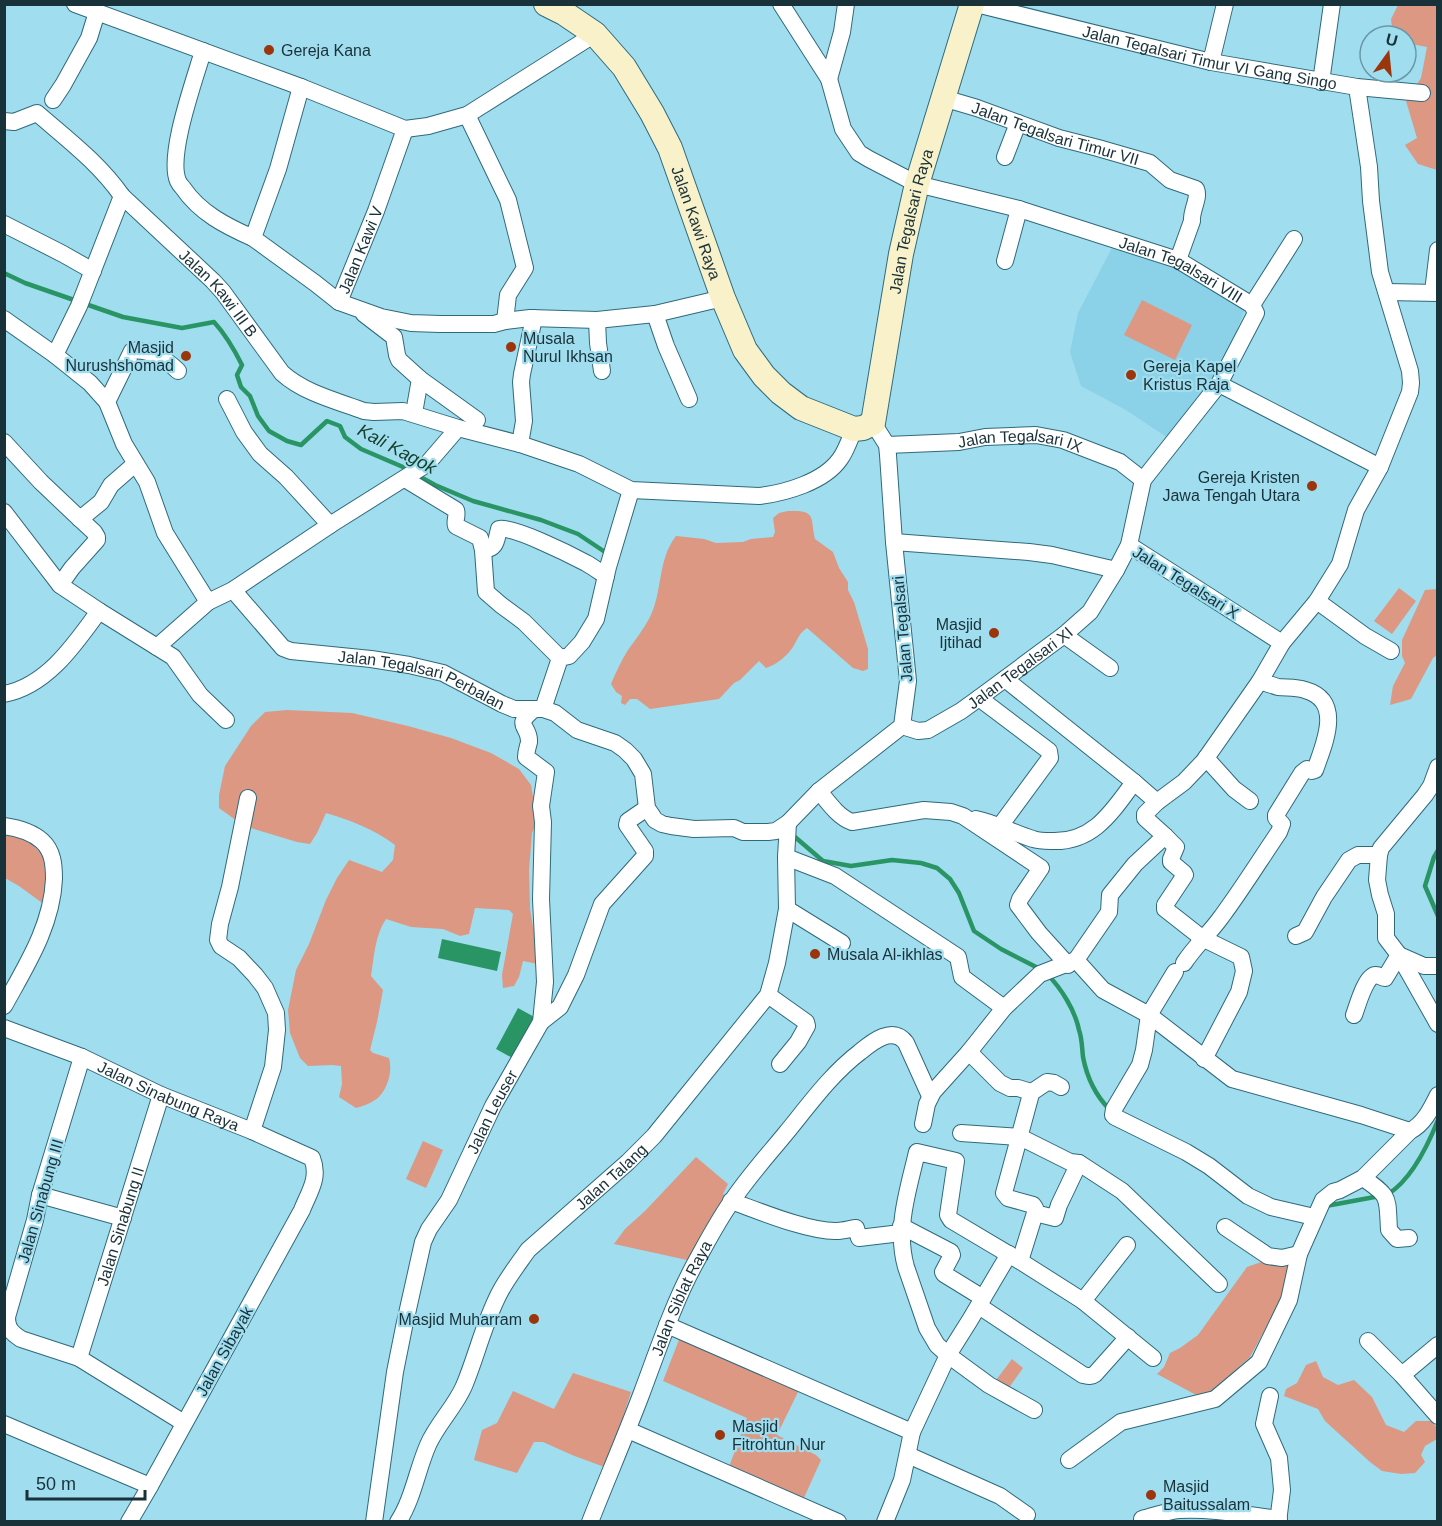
<svg xmlns="http://www.w3.org/2000/svg" width="1442" height="1526" font-family="Arial,sans-serif">
<style>
.built{fill:#8bd1e7}
.green{fill:#dc9882}
.water{fill:#2a9564}
.lines{fill:none;stroke-linecap:round;stroke-linejoin:round}
.stream{stroke:#2a9564;stroke-width:4.5}
.minor-casing{stroke:#2f6a7b;stroke-width:18}
.secondary-casing{stroke:#2f6a7b;stroke-width:26}
.minor{stroke:#fff;stroke-width:16}
.secondary{stroke:#f8f1c9;stroke-width:24}
.poi-dot{fill:#9b350c;stroke:#a0ddef;stroke-width:2}
.labels{text-anchor:middle;stroke-width:4.5;stroke-linejoin:round;paint-order:stroke}
.poi-label{font-size:16px;fill:#193139;stroke:#a0ddef;text-anchor:start}
.street-label{font-size:16px;fill:#193139;stroke:#a0ddef}
.water-label{font-size:18px;font-style:italic;fill:#16402b;stroke:#a0ddef}
</style>
<rect width="100%" height="100%" fill="#a0ddef"/>
<!-- built -->
<polygon class="built" points="1114,244 1197,274 1245,309 1223,366 1168,438 1126,410 1081,386 1070,352 1078,313"/>
<!-- green -->
<g class="green">
<polygon points="1398,5 1437,5 1437,170 1418,164 1405,145 1417,138 1406,101 1421,78 1427,47 1406,43 1406,36 1393,36 1391,19"/>
<polygon points="1142,300 1192,325 1175,360 1124,335"/>
<path d="M 788,511 C 817,510 810,517 815,539 L 833,552 L 839,568 L 848,582 L 848,590 L 854,602 L 868,649 L 868,669 L 863,671 L 853,668 L 807,628 C 799,633 798,639 793,647 C 787,656 776,665 766,668 L 759,661 L 740,680 L 734,683 L 719,699 L 650,709 L 637,699 L 630,699 L 625,705 L 621,703 L 622,696 L 616,692 L 611,684 C 616,672 621,661 628,650 C 635,640 643,630 649,619 C 663,593 657,560 676,536 L 704,539 L 716,543 L 743,542 L 751,539 L 773,537 L 775,532 L 773,518 L 779,513 Z"/>
<polygon points="1399,588 1416,601 1392,634 1374,621"/>
<polygon points="1437,589 1437,655 1433,658 1411,699 1390,705 1393,686 1405,663 1402,656 1402,640 1425,590"/>
<path d="M 287,710 L 352,713 L 408,726 L 451,738 L 491,753 L 519,769 L 531,785 L 537,821 L 532,833 L 529,870 L 530,909 L 533,927 L 540,948 L 538,964 L 523,961 L 519,977 L 514,986 L 503,988 L 502,975 L 513,914 L 509,910 L 475,908 L 469,934 L 460,936 L 443,929 L 411,927 L 386,919 C 375,935 374,957 371,976 L 383,990 L 377,1022 L 370,1050 L 373,1053 L 389,1058 C 393,1072 387,1092 375,1100 C 369,1104 363,1106 356,1108 L 339,1097 L 342,1084 L 341,1066 L 332,1065 L 308,1066 L 300,1058 L 290,1033 L 288,1010 L 296,970 L 309,944 L 326,900 L 337,878 L 349,860 L 382,872 L 393,860 L 395,845 C 374,829 350,820 326,813 L 317,833 L 310,844 L 297,842 L 244,826 L 219,808 L 219,795 L 225,766 L 251,726 L 265,712 Z"/>
<polygon points="5,835 27,838 47,860 45,905 19,886 5,878"/>
<polygon points="423,1141 443,1150 426,1188 406,1179"/>
<polygon points="696,1157 728,1184 723,1194 728,1200 709,1230 687,1260 614,1244 625,1229 645,1211"/>
<polygon points="1267,1260 1288,1265 1289,1278 1285,1292 1250,1357 1212,1391 1200,1397 1157,1374 1164,1367 1170,1353 1180,1348 1198,1335 1247,1267"/>
<polygon points="682,1332 799,1390 777,1435 816,1455 821,1460 803,1500 729,1467 747,1418 663,1381"/>
<polygon points="1012,1359 1023,1368 1008,1389 996,1380"/>
<polygon points="1316,1361 1323,1377 1338,1385 1354,1380 1372,1397 1386,1425 1404,1432 1416,1421 1431,1421 1437,1428 1437,1439 1425,1446 1421,1455 1425,1462 1415,1473 1401,1474 1382,1471 1370,1462 1325,1421 1318,1409 1284,1396 1286,1389 1297,1383 1306,1365"/>
<polygon points="573,1373 631,1392 607,1468 572,1455 543,1442 534,1442 517,1473 474,1460 482,1430 497,1423 513,1391 554,1409"/>
</g>
<!-- water -->
<g class="water">
<polygon points="442,939 501,952 497,971 438,958"/>
<polygon points="518,1008 538,1019 516,1060 496,1049"/>
</g>
<g class="lines">
<!-- stream -->
<g class="stream">
<path d="M 4,273 L 25,283 L 123,317 L 182,328 L 214,322 C 226,335 234,349 242,365 L 237,375 L 241,387 L 250,396 L 258,416 L 269,431 L 287,441 L 301,445 L 327,421 L 340,426 L 345,437 L 361,449 L 410,470"/>
<polyline points="417,475 435,485 473,501 541,520 578,534 608,554"/>
<polyline points="795,837 823,861 851,866 892,860 921,863 937,868 950,879 959,893 974,931 1001,949 1040,969"/>
<polyline points="1438,850 1434,857 1425,886 1438,916"/>
<path d="M 1047,974 C 1061,988 1075,1010 1079,1030 C 1082,1038 1082,1048 1083,1057 C 1087,1078 1096,1096 1110,1110"/>
<path d="M 1388,1194 C 1411,1180 1428,1145 1438,1120"/>
<polyline points="1326,1206 1380,1196"/>
</g>
<defs>
<g id="minor">
<polyline points="75,4 301,87 405,129 428,126 467,115 595,34"/>
<path id="s1" d="M 781,4 L 829,79 L 843,129 L 859,153 L 869,159 L 917,184 L 1019,209 L 1178,260 L 1252,305 L 1256,313 L 1219,384 L 1143,480 L 1129,545 L 1116,570 L 1052,555 L 1029,552 L 894,542"/>
<path id="s2" d="M 976,4 L 1211,62 L 1357,87 L 1422,93"/>
<path d="M 203,51 C 195,79 167,155 178,181 C 179,183 181,186 183,188 C 200,213 226,226 253,238"/>
<polyline points="1211,62 1225,4"/>
<polyline points="829,79 842,32 846,4"/>
<polyline points="1321,82 1332,4"/>
<path id="s3" d="M 301,87 L 278,169 L 253,238 L 315,283 L 339,302 L 376,211 L 405,129"/>
<path id="s4" d="M 943,98 L 977,108 L 1059,138 L 1098,148 L 1150,163 L 1170,180 L 1196,189 C 1200,198 1191,210 1192,221 L 1178,260"/>
<polyline points="53,100 63,85 89,38 97,12"/>
<polyline points="467,115 508,200 525,268 508,295 505,321"/>
<path id="s5" d="M 4,121 L 14,122 L 37,113 C 67,139 99,163 122,196 L 213,281 L 223,292 L 282,373 C 304,393 337,401 364,411 L 374,412 L 403,411 L 458,428 L 520,444 L 579,464 L 631,490 L 759,496 C 785,493 824,482 840,459 C 846,451 850,439 854,429"/>
<polyline points="1005,157 1018,123"/>
<polyline points="4,224 63,254 93,271"/>
<polyline points="1005,261 1019,209"/>
<polyline points="1387,292 1438,293"/>
<polyline points="1433,292 1438,250"/>
<polyline points="339,302 381,317 411,323 440,324 494,324 505,321 530,318 597,320 655,314 723,298"/>
<polyline points="1252,305 1294,239"/>
<polyline points="364,314 394,337 397,355 399,360 420,379 477,420"/>
<polyline points="655,314 666,346 689,399"/>
<polyline points="4,319 55,355 90,383 107,402 124,444 147,482 165,533 208,602"/>
<polyline points="597,320 598,343 602,371"/>
<polyline points="55,355 79,306 122,196"/>
<polyline points="1219,384 1380,467"/>
<polyline points="227,399 244,432 260,454 286,477 330,525"/>
<path d="M 107,402 L 132,351 C 148,348 167,360 178,371"/>
<polyline points="414,413 420,379"/>
<polyline points="4,442 41,482 80,519"/>
<polyline points="520,444 524,421 521,382 522,374 534,318"/>
<path id="s6" d="M 887,445 L 959,442 L 985,437 L 1036,435 L 1063,440 L 1120,462 L 1143,480"/>
<polyline points="135,464 111,485 101,502 80,519 94,532 97,537 97,540 72,568 60,585 99,611 173,657 200,695 226,720"/>
<path d="M 405,479 L 456,510 C 458,516 454,521 456,526 L 480,538 L 483,550 L 486,592 L 501,605 L 524,622 L 560,658"/>
<polyline points="4,512 60,585"/>
<path d="M 483,550 C 497,549 496,540 499,529 C 513,526 571,555 586,563 C 593,567 600,572 606,576"/>
<path id="s7" d="M 233,590 L 283,648 L 291,651 L 371,659 L 409,665 L 443,673 L 502,704 L 514,709 L 543,709 L 555,713 L 577,730 L 615,743 L 625,750 L 634,759 L 643,774 L 647,808 L 655,820 L 662,824 L 671,826 L 694,829 L 734,828 L 743,832 L 768,832 L 776,831 L 788,823 L 819,791 L 902,726 L 908,681 L 894,542 L 888,455 L 887,445 L 873,423"/>
<polyline points="1317,601 1365,636 1391,651"/>
<polyline points="1064,635 1110,668"/>
<polyline points="1282,643 1317,601 1340,564 1356,510 1380,467 1410,392 1411,383 1410,371 1380,272 1371,201 1369,167 1357,87"/>
<polyline points="157,647 208,602 233,590 330,525 427,464 458,428"/>
<polyline points="1005,679 1134,782 1157,802"/>
<path d="M 4,694 C 47,686 75,644 99,611"/>
<polyline points="979,698 1049,751 1050,758 1000,826"/>
<polyline points="543,709 560,658 569,656 582,642 596,619 608,567 631,490"/>
<path id="s8" d="M 902,726 L 918,731 L 928,730 L 961,711 L 979,698 L 1064,635 L 1090,612 L 1116,570"/>
<polyline points="1206,758 1234,789 1250,801"/>
<polyline points="1438,767 1431,786 1425,795 1381,848 1379,855 1377,880 1380,895 1386,914 1386,938 1399,955 1438,1024"/>
<path d="M 819,791 C 828,802 838,817 852,822 L 924,810 L 951,812 L 963,816 L 1041,868 L 1020,899 L 1018,905 L 1039,933 L 1068,965"/>
<polyline points="248,798 230,887 220,924 218,940 221,946 239,958 255,975 265,988 276,1013 277,1030 273,1067 252,1131"/>
<path d="M 976,819 C 996,823 1013,833 1033,839 C 1039,841 1045,841 1051,841 C 1093,843 1112,812 1134,782"/>
<path d="M 4,826 C 18,828 32,832 42,841 C 53,851 54,865 54,879 C 52,926 26,966 4,1006"/>
<polyline points="1165,836 1176,847 1171,859 1171,862 1184,873 1185,875 1165,905 1165,909 1202,938 1241,957 1244,971 1239,992 1204,1059"/>
<polyline points="786,857 835,876 958,957 962,977 1004,1008"/>
<polyline points="787,909 842,943"/>
<polyline points="1296,936 1305,932 1324,897 1349,860 1358,855 1379,855"/>
<polyline points="1076,960 1103,990 1149,1015 1232,1079 1361,1115 1410,1131"/>
<path d="M 1184,963 C 1195,946 1210,933 1222,916 C 1242,889 1260,860 1279,832 L 1282,824 L 1276,818 L 1276,815 L 1302,773 L 1307,769 L 1312,771 L 1315,770 C 1324,744 1344,701 1305,690 C 1296,687 1287,688 1278,687 C 1272,685 1265,683 1260,681"/>
<polyline points="1175,972 1149,1015 1144,1050 1140,1065 1114,1109 1113,1115 1115,1117 1186,1152 1209,1166 1248,1196 1271,1207 1314,1217"/>
<polyline points="768,995 806,1022 807,1026 798,1042 780,1064"/>
<path d="M 1354,1015 C 1357,1007 1366,974 1376,975 C 1379,975 1382,978 1385,978 L 1399,955 L 1424,966 L 1438,966"/>
<polyline points="541,1022 560,1007 576,975 602,904 645,856 645,851 627,825 628,821 647,808"/>
<path id="s9" d="M 4,1028 L 82,1057 L 161,1095 L 252,1131 L 312,1158 C 320,1178 309,1192 302,1210 L 150,1486 L 129,1522"/>
<polyline points="969,1052 1000,1083 1010,1088 1018,1088 1031,1092 1031,1094 1004,1193 1008,1198 1033,1205 1035,1208 1035,1213 1020,1261"/>
<path d="M 82,1057 L 40,1195 L 35,1220 L 7,1317 C 7,1329 12,1333 21,1339 L 79,1358 L 184,1423"/>
<polyline points="1031,1092 1035,1090 1047,1082 1054,1083 1061,1087"/>
<polyline points="923,1124 927,1104 933,1092 969,1052 1004,1008 1040,974 1076,960 1109,912 1110,895 1135,864 1165,836 1145,818 1145,814 1157,802 1184,782 1204,761 1260,681 1282,643 1129,545"/>
<polyline points="961,1133 1020,1137 1070,1162 1079,1163 1122,1191 1219,1284"/>
<path d="M 1363,1178 C 1391,1197 1387,1197 1389,1230 L 1397,1239 L 1409,1238"/>
<polyline points="40,1195 123,1218"/>
<path d="M 731,1201 C 759,1211 809,1232 837,1231 C 843,1231 849,1229 856,1228 L 859,1238 L 901,1233"/>
<polyline points="1035,1213 1055,1218 1059,1205 1079,1163"/>
<polyline points="901,1226 951,1252 952,1255 943,1272 944,1274 983,1298"/>
<polyline points="1225,1227 1268,1256 1282,1258 1299,1254"/>
<polyline points="1083,1301 1127,1245"/>
<path d="M 979,1306 L 1083,1375 C 1088,1376 1091,1377 1095,1374 L 1128,1337"/>
<polyline points="667,1325 912,1432"/>
<polyline points="1368,1341 1402,1375 1438,1416"/>
<path id="s10" d="M 79,1358 L 161,1095"/>
<polyline points="1402,1375 1438,1345"/>
<polyline points="1270,1396 1264,1424 1279,1458 1282,1490 1278,1522"/>
<path d="M 1034,1410 L 989,1385 L 948,1355 L 937,1345 L 927,1328 L 906,1267 C 895,1228 908,1191 917,1152 L 956,1161 L 948,1215 L 951,1220 L 1020,1261 L 1083,1301 L 1153,1358"/>
<polyline points="4,1424 150,1486"/>
<polyline points="628,1430 838,1522"/>
<polyline points="908,1455 1000,1496 1027,1515"/>
<path d="M 1069,1460 L 1121,1422 L 1215,1399 L 1259,1362 L 1289,1300 L 1299,1254 L 1323,1200 L 1333,1192 L 1340,1190 L 1363,1178 L 1410,1131 C 1424,1124 1431,1109 1438,1095"/>
<path d="M 1142,1519 C 1154,1516 1167,1511 1179,1510 C 1212,1508 1246,1515 1279,1519"/>
<path id="s11" d="M 374,1522 L 395,1372 L 404,1327 L 423,1242 L 429,1229 L 449,1200 L 493,1106 L 541,1022 L 545,982 L 541,899 L 543,822 L 541,806 L 546,772 L 526,757 C 526,751 528,747 529,742 C 530,725 513,727 533,710"/>
<path id="s12" d="M 398,1522 C 413,1499 417,1470 428,1445 C 437,1424 455,1407 464,1386 C 477,1355 484,1322 500,1292 C 508,1277 519,1263 528,1250 L 628,1162 L 654,1136 L 768,995 L 777,963 L 787,909 L 786,857 L 788,823"/>
<path id="s13" d="M 590,1522 C 607,1479 625,1437 641,1395 C 658,1350 674,1301 697,1260 C 708,1240 719,1219 732,1201 C 748,1177 768,1155 786,1133 C 809,1105 831,1074 860,1052 C 872,1042 893,1025 906,1043 L 930,1096"/>
<polyline points="885,1522 902,1480 912,1432 948,1355 970,1320 1009,1254"/>
</g>
<g id="secondary">
<path id="s14" d="M 546,4 L 564,13 L 595,34 L 624,67 L 652,113 L 670,148 L 723,298 L 745,350 L 764,376 L 781,393 L 801,408 L 854,429 L 863,428 L 873,423 L 901,254 L 917,184 L 972,4"/>
</g>
</defs>
<!-- minor casing -->
<use href="#minor" class="minor-casing"/>
<!-- secondary casing -->
<use href="#secondary" class="secondary-casing"/>
<!-- minor -->
<use href="#minor" class="minor"/>
<!-- secondary -->
<use href="#secondary" class="secondary"/>
</g>
<!-- markers -->
<g class="poi-dot">
<circle cx="269" cy="50" r="6"/>
<circle cx="511" cy="347" r="6"/>
<circle cx="186" cy="356" r="6"/>
<circle cx="1131" cy="375" r="6"/>
<circle cx="1312" cy="486" r="6"/>
<circle cx="994" cy="633" r="6"/>
<circle cx="815" cy="954" r="6"/>
<circle cx="534" cy="1319" r="6"/>
<circle cx="720" cy="1435" r="6"/>
<circle cx="1151" cy="1495" r="6"/>
</g>
<g class="labels">
<!-- poi labels -->
<g class="poi-label">
<text x="281" y="56">Gereja Kana</text>
<text x="523" y="344">Musala<tspan x="523" dy="18">Nurul Ikhsan</tspan></text>
<text x="174" y="353" text-anchor="end">Masjid<tspan x="174" dy="18">Nurushshomad</tspan></text>
<text x="1143" y="372">Gereja Kapel<tspan x="1143" dy="18">Kristus Raja</tspan></text>
<text x="1300" y="483" text-anchor="end">Gereja Kristen<tspan x="1300" dy="18">Jawa Tengah Utara</tspan></text>
<text x="982" y="630" text-anchor="end">Masjid<tspan x="982" dy="18">Ijtihad</tspan></text>
<text x="827" y="960">Musala Al-ikhlas</text>
<text x="522" y="1325" text-anchor="end">Masjid Muharram</text>
<text x="732" y="1432">Masjid<tspan x="732" dy="18">Fitrohtun Nur</tspan></text>
<text x="1163" y="1492">Masjid<tspan x="1163" dy="18">Baitussalam</tspan></text>
</g>
<!-- street labels -->
<g class="street-label">
<text dy="6" stroke="none"><textPath href="#s2" startOffset="240">Jalan Tegalsari Timur VI Gang Singo</textPath></text>
<text dy="6" stroke="none"><textPath href="#s4" startOffset="118">Jalan Tegalsari Timur VII</textPath></text>
<text dy="6" stroke="none"><textPath href="#s14" startOffset="774">Jalan Tegalsari Raya</textPath></text>
<text dy="6" stroke="none"><textPath href="#s14" startOffset="274">Jalan Kawi Raya</textPath></text>
<text dy="6" stroke="none"><textPath href="#s3" startOffset="322">Jalan Kawi V</textPath></text>
<text dy="6" stroke="none"><textPath href="#s1" startOffset="514">Jalan Tegalsari VIII</textPath></text>
<text dy="6" stroke="none"><textPath href="#s5" startOffset="291">Jalan Kawi III B</textPath></text>
<text dy="6" stroke="none"><textPath href="#s6" startOffset="134">Jalan Tegalsari IX</textPath></text>
<text transform="translate(1186 582) rotate(32)" y="6">Jalan Tegalsari X</text>
<text transform="translate(902 629) rotate(-95)" y="6">Jalan Tegalsari</text>
<text dy="6" stroke="none"><textPath href="#s8" startOffset="138">Jalan Tegalsari XI</textPath></text>
<text dy="6" stroke="none"><textPath href="#s7" startOffset="220">Jalan Tegalsari Perbalan</textPath></text>
<text dy="6" stroke="none"><textPath href="#s9" startOffset="178">Jalan Sinabung Raya</textPath></text>
<text dy="6" stroke="none"><textPath href="#s11" startOffset="432">Jalan Leuser</textPath></text>
<text dy="6" stroke="none"><textPath href="#s12" startOffset="414">Jalan Talang</textPath></text>
<text transform="translate(40 1201) rotate(-74)" y="6">Jalan Sinabung III</text>
<text dy="6" stroke="none"><textPath href="#s10" startOffset="138">Jalan Sinabung II</textPath></text>
<text dy="6" stroke="none"><textPath href="#s13" startOffset="242">Jalan Siblat Raya</textPath></text>
<text transform="translate(224 1351) rotate(-61)" y="6">Jalan Sibayak</text>
</g>
<!-- water labels -->
<g class="water-label">
<text transform="translate(397 449) rotate(28)" y="6">Kali Kagok</text>
</g>
</g>
<!-- border -->
<rect width="1442" height="1526" fill="none" stroke="#193139" stroke-width="12"/>
<!-- north arrow -->
<g transform="translate(1388 54) rotate(15)"><circle r="28" fill="#a0ddef" stroke="#6a98a6" stroke-width="1.5"/>
<path d="M0-4.5L10 22L0 15L-10 22Z" fill="#9b350c"/>
<text y="-9" font-size="16" font-weight="bold" text-anchor="middle" fill="#193139">U</text>
</g>
<!-- scale -->
<path d="M27 1490v9h118v-9" fill="none" stroke="#193139" stroke-width="3"/>
<text x="36" y="1490" font-size="18" fill="#193139" stroke="#a0ddef" stroke-width="4.5" paint-order="stroke">50 m</text>
</svg>
